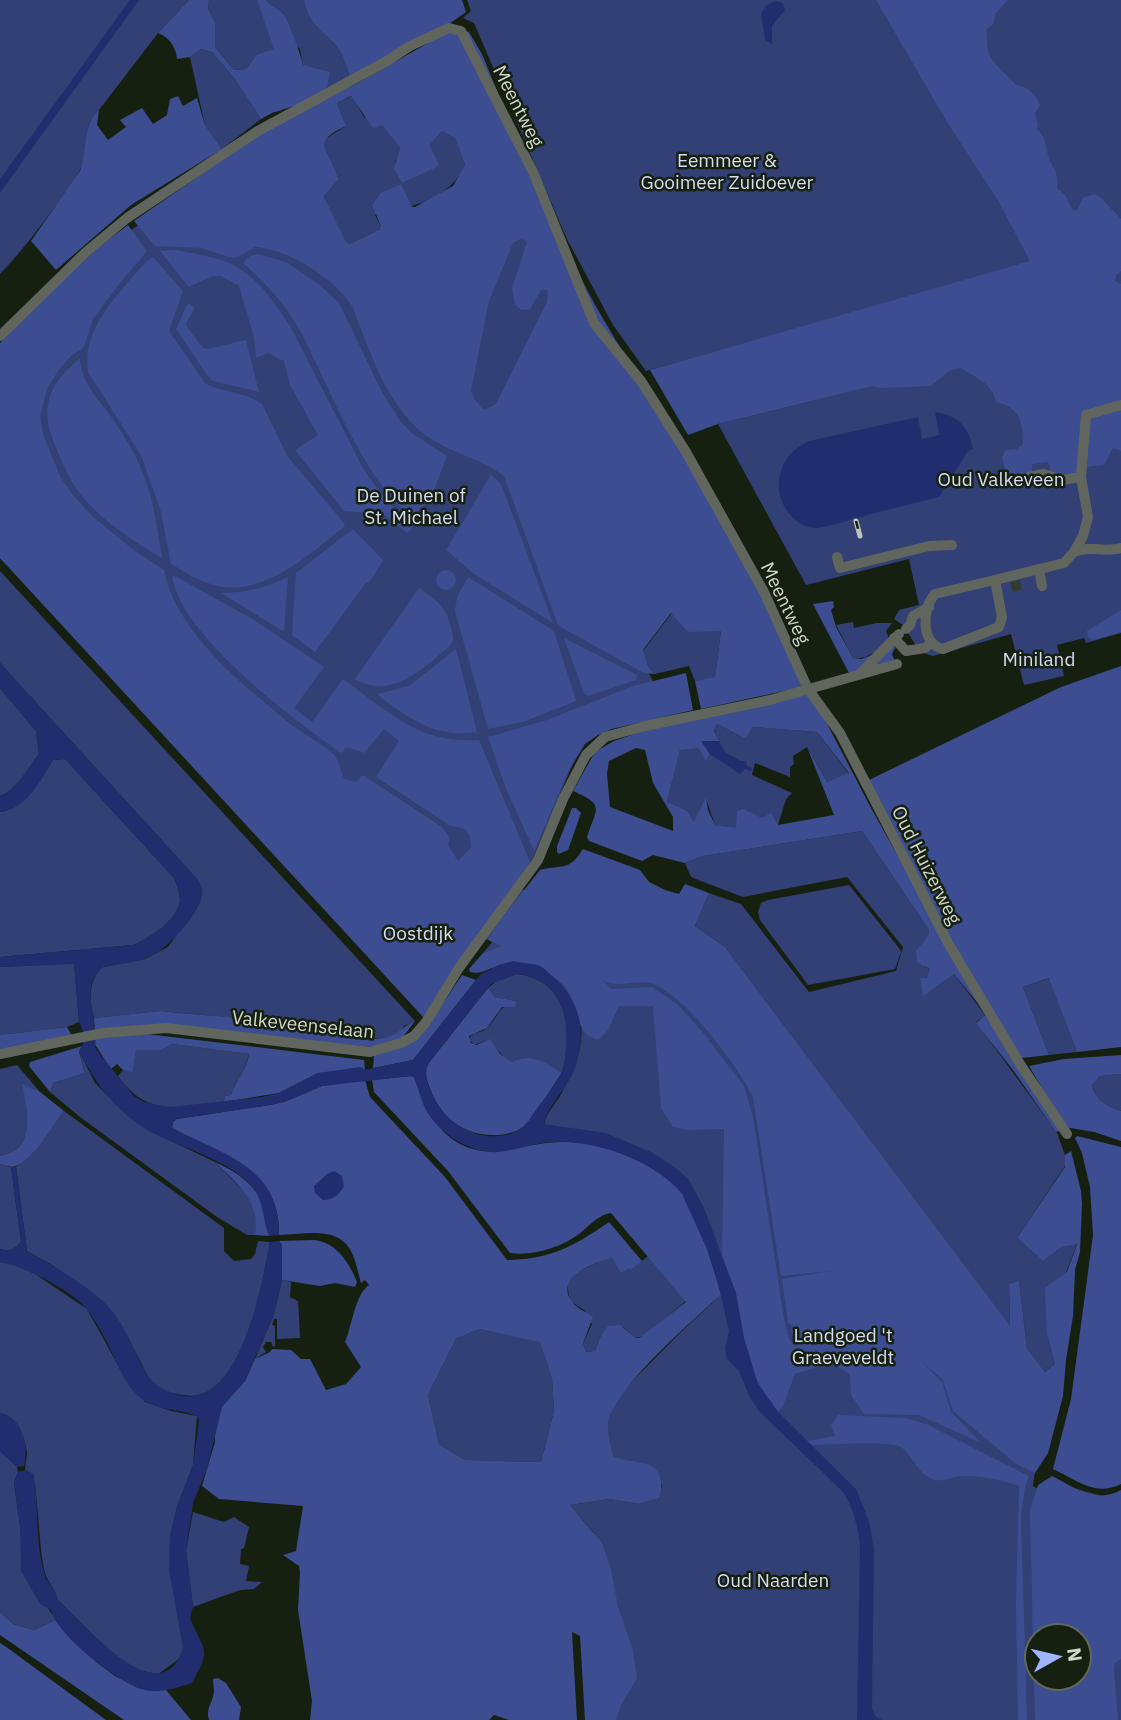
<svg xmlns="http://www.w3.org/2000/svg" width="1121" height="1720" font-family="'IBM Plex Sans',sans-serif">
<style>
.green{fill:#324076;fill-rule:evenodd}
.forest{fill:#3d4d91;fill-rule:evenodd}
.water{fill:#222d6f;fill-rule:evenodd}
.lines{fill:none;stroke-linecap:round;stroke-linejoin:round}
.minor-tunnel{stroke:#323b2c;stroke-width:10;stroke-dasharray:10 5;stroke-linecap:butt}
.minor{stroke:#60665d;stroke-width:10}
.rail-casing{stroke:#bdc4b9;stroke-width:5}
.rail{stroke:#162010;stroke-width:2.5;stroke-dasharray:8;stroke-linecap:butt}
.labels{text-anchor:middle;stroke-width:5;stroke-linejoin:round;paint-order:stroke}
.street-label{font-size:19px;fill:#d0d7cc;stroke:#162010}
.park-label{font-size:19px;fill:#d6dcf1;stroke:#162010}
</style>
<rect width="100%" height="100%" fill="#162010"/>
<!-- green -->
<g class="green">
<path d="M 0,0 L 189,0 L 158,33 L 99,110 C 81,124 90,150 80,170 C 75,181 66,191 59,201 C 40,227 22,251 0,274 Z"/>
<polygon points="209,0 257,0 275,49 257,54 246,69 234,70 215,47 215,22 208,9"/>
<path d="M 266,0 L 304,0 C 308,23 320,28 335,44 C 343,53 347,69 351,80 L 325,96 L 303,65 L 300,49 L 294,43 L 292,32 Z"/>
<polygon points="467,0 1121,0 1121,633 1086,643 1084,638 1057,645 1064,676 1024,685 1011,634 933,656 920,652 903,625 894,619 899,610 919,605 909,559 806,585 718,424 977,360 1005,270 646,371 613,325 567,239 474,23 463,18 471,11"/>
<path d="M 457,44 L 795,682 L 729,633 L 671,606 L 636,648 L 660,695 L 585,735 L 533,858 L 510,889 L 615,897 L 1038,1450 L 1033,1486 L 1047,1495 L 1059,1484 L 1106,1497 L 1121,1491 L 1121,1720 L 608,1720 L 594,1533 L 570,1505 L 610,1499 L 638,1504 L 660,1498 L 662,1484 L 547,1467 L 683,1330 L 721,1295 L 723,1303 L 736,1293 L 629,1143 L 544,1125 C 546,1113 554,1106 560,1096 C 575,1069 590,1038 576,1007 C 571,996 559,985 552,976 L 491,968 L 483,953 L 493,941 L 477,937 L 130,697 L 0,558 L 0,347 L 125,234 L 222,170 L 342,255 L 479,180 L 458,146 L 465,165 C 450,200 409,208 375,215 L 381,226 L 379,230 L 349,244 L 346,243 L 324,196 L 339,179 L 324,145 L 325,139 L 346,126 L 337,103 L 352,96 L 364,117 L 382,124 L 400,148 L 401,151 L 395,162 L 402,183 L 439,164 L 430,145 L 442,131 L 449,134 ZM 1037,1636 L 1079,1636 L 1079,1678 L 1037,1678 Z"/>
<polygon points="201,49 212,52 234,78 261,119 222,149 205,125 190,57"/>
<path d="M 0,571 L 415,1021 L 404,1026 L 400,1032 L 391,1037 L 370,1039 L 313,1025 L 161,1011 L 94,1018 C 89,1001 88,979 103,967 L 145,959 L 168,947 L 197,907 L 198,880 L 0,663 Z"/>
<polygon points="672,613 721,631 715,678 695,681 689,666 655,674 648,666 643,651"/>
<path d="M 853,622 L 854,628 L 877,623 L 892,623 L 886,631 L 890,641 C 878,650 868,660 853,658 L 836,625 Z"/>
<path d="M 0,688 L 36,731 L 39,754 C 28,768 17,790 0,796 Z"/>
<polygon points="717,724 746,739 753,727 817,732 849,774 827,782 807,747 793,756 794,764 790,767 790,777 755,763 752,775 792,793 786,799 778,825 762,818 737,829 715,825 706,799 694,823 667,802 680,749 698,748 706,760 710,754 723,762 750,770 747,766 723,751 714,729"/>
<path d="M 65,759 L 174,878 C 177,885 180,893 180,900 C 179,919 149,939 133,945 L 0,957 L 0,812 C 26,809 40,780 53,760 Z"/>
<polygon points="862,831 929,930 925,967 930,969 923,995 954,974 985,1015 976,1022 1057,1133 1065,1155 1065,1166 1017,1238 1043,1261 1062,1247 1077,1243 1047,1325 1047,1335 1055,1364 1045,1372 1027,1348 1019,1280 1009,1284 1010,1327 725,947 695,926 709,893 741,904 809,992 896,971 903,947 847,877 743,897 693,878 690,875 685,863 703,856"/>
<polygon points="849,885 899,948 901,952 895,969 808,985 760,920 758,912 761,903 768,900"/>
<polygon points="74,963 79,1022 67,1027 0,1035 0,967"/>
<path d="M 517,974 C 569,980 573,1032 562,1073 C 541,1060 536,1056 512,1062 C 501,1057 497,1047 487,1040 L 474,1045 L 469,1039 C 473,1031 481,1034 487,1028 C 501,1014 495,1009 516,1001 L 495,997 L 488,988 L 497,981 Z"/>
<polygon points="1050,978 1077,1052 1049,1055 1023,987"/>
<path d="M 172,1044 L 249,1054 C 246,1071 236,1079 231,1095 L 225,1096 L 223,1102 C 178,1107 148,1118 118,1076 L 123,1070 L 133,1071 L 136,1049 L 161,1050 Z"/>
<polygon points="79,1051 95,1083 119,1107 152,1132 215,1162 251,1198 257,1224 255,1235 247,1235 217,1217 80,1117 50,1092 53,1083 85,1073"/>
<path d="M 17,1065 L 40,1092 L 23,1085 C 25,1095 30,1108 29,1119 C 29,1138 18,1153 0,1156 L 0,1069 Z"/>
<path d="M 1121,1074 L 1121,1111 C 1107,1106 1095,1100 1092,1085 L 1100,1076 Z"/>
<path d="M 64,1111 L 224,1228 L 224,1251 L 234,1261 L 251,1259 L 255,1254 L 258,1241 L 270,1242 C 263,1281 241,1407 183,1395 C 172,1393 162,1391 154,1384 C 144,1375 143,1362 135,1352 C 123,1337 109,1323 96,1308 C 87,1298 79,1285 68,1276 C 55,1266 41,1259 27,1251 L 16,1167 L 45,1138 Z"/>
<path d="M 0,1164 L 11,1167 L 21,1241 C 15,1250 10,1252 0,1249 Z"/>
<polygon points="612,1256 632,1269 648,1256 686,1301 643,1336 636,1338 623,1327 600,1336 595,1351 586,1352 583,1343 592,1324 584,1310 570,1301 567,1284 575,1273"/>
<path d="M 0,1262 L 16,1265 L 35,1274 L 87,1309 L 125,1378 L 145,1402 L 171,1411 L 197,1416 L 193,1465 L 177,1507 L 170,1537 L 183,1648 L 180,1658 L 160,1673 C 125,1677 83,1621 57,1600 C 56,1588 46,1581 44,1569 C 38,1538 39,1505 33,1474 L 25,1470 C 25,1464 27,1459 27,1453 C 25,1438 17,1416 0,1413 Z"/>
<polygon points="282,1280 291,1282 290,1297 298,1301 300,1338 277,1339 277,1319 274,1319 272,1325 275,1326 275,1346 273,1347 271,1342 266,1342 263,1347 266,1352 255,1359 274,1314"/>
<polygon points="479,1329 540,1341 552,1379 554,1411 541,1462 465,1460 439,1444 428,1395 456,1339"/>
<polygon points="0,1451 17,1467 18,1472 14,1483 20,1526 48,1608 56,1620 34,1630 13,1624 0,1612"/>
<polygon points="193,1512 224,1522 234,1517 249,1527 244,1548 241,1549 240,1564 249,1566 246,1581 262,1582 254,1589 240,1590 193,1607 186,1551"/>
</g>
<!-- forest -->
<g class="forest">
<path d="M 189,0 L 209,0 L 208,9 L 215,22 L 215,47 L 234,70 L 246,69 L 257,54 L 274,49 L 257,0 L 266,0 C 271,7 277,8 283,14 C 289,21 301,55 303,65 L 330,72 L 325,96 L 272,113 L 261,119 L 234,78 L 212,52 L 201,49 L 190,57 L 177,59 C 176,47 169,37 158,33 Z"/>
<path d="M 304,0 L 462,0 L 466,12 L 439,31 L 351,80 C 347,69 343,53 335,44 C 320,29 308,23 304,0 Z"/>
<path d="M 876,0 L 1008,0 L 995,14 L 994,23 L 986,30 C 988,37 986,48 989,54 C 995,67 1007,74 1016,85 C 1028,87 1036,94 1040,105 L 1035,114 L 1038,125 L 1037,129 C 1046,139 1045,142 1048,155 C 1052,169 1059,170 1057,188 L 1065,195 L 1073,210 L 1077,211 L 1083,198 L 1094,194 L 1099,196 L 1121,219 L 1121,271 L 1116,275 L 1115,281 L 1121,284 L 1121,451 L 1113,448 L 1104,465 L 1086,467 L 1053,485 L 1048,462 L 1032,464 L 1032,477 L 1024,480 L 1016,475 L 1006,473 L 1002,458 L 1006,450 L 1017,449 L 1023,444 C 1023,422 1019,407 996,402 C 992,382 975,378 961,368 L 950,370 L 931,386 L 880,388 L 873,386 L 718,424 L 688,435 L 650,370 L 1030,261 L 999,202 L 947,122 Z"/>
<path d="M 461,29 L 469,32 L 482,54 L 561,248 L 702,485 L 766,601 L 806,686 L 701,709 L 695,681 L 715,677 L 721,631 L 688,632 L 671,613 L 643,650 L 648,666 L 655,674 L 644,673 L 564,629 L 558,625 L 504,476 C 484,460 458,455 436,442 C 388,413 372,356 352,306 C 334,278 288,249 255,247 L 240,256 L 232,258 L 201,248 L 155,246 L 134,221 L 274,124 L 354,85 L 446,33 ZM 351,96 L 373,128 L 382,125 L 400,148 L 394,168 L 402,183 L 437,167 L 439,164 L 430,145 L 442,131 L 455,138 L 465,165 L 453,186 L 415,207 L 412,207 L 401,184 L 381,193 L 372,205 L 381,226 L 379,230 L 349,244 L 346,242 L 324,196 L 339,179 L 324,145 C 326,134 337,131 346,126 L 337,103 ZM 522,238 L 527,242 L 512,288 L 515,305 L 521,310 L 530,309 L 541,290 L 548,290 L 547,302 L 496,404 L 484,410 L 474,399 L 471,390 L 489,301 L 513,243 Z"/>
<path d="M 178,96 L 183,106 L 197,98 L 205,125 L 222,149 L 131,205 L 56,270 L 31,241 L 80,171 C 88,151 82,123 99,110 L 97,125 L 108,140 L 126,127 L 120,120 L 142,108 L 153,124 L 167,115 L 170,99 Z"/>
<path d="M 128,225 L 147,251 L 120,283 L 93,319 L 84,347 L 71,356 L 58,371 L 47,389 L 40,417 L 43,434 L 60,476 L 72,494 L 94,518 L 135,551 L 164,570 C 176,633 246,688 293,726 C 306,736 322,743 333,754 C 339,760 341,771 344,779 L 356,782 L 363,775 L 442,827 L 450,838 L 448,845 L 458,861 L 471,848 L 470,836 L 465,829 L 449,825 L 376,777 L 399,741 L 384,729 L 364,753 L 347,747 L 341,753 C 293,719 181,636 172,576 L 177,577 L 254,620 L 324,667 L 294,708 L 312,722 L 343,679 C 389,712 419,744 479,740 L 530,862 L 424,1018 L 0,558 L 0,343 C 40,300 81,259 128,225 Z"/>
<path d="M 176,250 C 194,254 213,256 229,263 C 256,275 275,303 290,326 L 364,470 L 382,495 L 413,527 L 407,533 L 383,514 L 344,511 L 295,450 L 318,435 L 290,385 L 284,361 L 268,353 L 256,358 L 254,337 L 239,286 L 221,276 L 212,276 L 189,287 L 160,251 Z"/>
<path d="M 258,254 L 286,262 L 320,285 L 339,303 L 381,390 L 400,421 L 413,434 L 447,456 L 431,498 L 413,517 C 368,490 325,377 299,329 C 285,303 265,283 243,263 L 250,256 Z"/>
<path d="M 153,257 L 183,291 L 169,331 L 205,383 C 222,394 250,391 263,406 L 288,457 L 344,523 L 345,526 C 307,556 257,604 205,582 C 193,578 182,570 171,564 L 161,512 L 141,455 L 88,372 C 83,334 107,307 130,280 C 137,272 144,262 153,257 Z"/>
<polygon points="188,303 195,307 186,324 187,327 203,348 207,349 246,340 259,392 213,381 207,375 176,329"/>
<path d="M 80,358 C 81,385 101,401 115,422 C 124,436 133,450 139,464 C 153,494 157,527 162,558 C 130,540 92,514 72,482 C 66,472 61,459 56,448 C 49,431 44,415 50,396 C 55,381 68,369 80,358 Z"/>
<polygon points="491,475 501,484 553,623 474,574 446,550"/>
<polygon points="353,529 383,560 371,580 365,584 315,652 292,635 296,573"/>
<circle cx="446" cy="580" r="10"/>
<path d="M 288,577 L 284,630 L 281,630 L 221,593 C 248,592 263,589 288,577 Z"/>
<polygon points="468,577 554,631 576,701 523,722 488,729 455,611 457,597"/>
<path d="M 419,588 C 434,598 445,605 450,624 C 451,629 454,635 453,640 C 451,647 443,651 438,656 C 415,676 385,698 355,679 Z"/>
<polygon points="833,601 834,607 831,610 836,627 853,658 861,659 896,646 892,654 895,662 850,675 813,604"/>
<polygon points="1121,610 1121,632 1093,640 1088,637 1087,631"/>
<polygon points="564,638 637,675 636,680 588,696 584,693"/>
<path d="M 456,649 L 477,732 C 447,737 424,728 400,711 C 392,706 384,701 378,694 L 409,686 Z"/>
<polygon points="1121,666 1121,1047 1077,1052 1049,978 1023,987 1049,1055 1021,1058 966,975 869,780 1061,687"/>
<polygon points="686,673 693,710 612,729 598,735 585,744 568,772 534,851 505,786 488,737 547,720 633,686"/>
<path d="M 811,693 L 871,808 L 984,1011 L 954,974 L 923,996 L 920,978 L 927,978 L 930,969 L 917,962 L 916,951 L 928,936 L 929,930 L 862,831 L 703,856 L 685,863 L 653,855 L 642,861 L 589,841 L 587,837 C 597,807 605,805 573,791 L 595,752 L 614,741 L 643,731 ZM 717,724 L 746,739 L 753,727 L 817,732 L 849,773 L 827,782 L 807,747 L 834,815 L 778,825 L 771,813 L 762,818 L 743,809 L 737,811 L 736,828 L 715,825 L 708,810 L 706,797 L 694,822 L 687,811 L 667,802 L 680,750 L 698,748 L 706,761 L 710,754 L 702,742 L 719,741 L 714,730 ZM 636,748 L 645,750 L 653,783 L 673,817 L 673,831 L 610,807 L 607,774 L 609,761 Z"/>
<polygon points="572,808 576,808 581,813 568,850 559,854 557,852 557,846"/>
<path d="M 583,849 L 640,870 L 649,882 L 665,890 L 679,894 L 685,884 L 709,893 L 695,926 L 725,947 L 1010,1326 L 1009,1284 L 1019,1280 L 1027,1348 L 1045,1372 L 1055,1364 L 1047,1335 L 1045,1288 L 1067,1272 L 1077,1244 L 1062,1247 L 1043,1261 L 1017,1238 L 1065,1167 L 1065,1155 L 1071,1151 L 1081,1191 L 1082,1204 L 1080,1252 L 1075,1270 L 1073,1316 L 1066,1360 L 1063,1396 L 1048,1453 L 1035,1473 L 1015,1463 L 953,1411 L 943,1380 L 919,1359 L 942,1382 L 951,1412 L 981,1443 L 919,1415 L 864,1414 L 851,1395 L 850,1374 L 831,1363 L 795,1374 L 783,1406 L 778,1412 C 767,1397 758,1384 751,1367 L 722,1255 L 724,1129 L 689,1130 L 673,1127 L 661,1108 L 653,1006 L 619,1006 L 608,1030 L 599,1039 C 574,1039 578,998 562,983 C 548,971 519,959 501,964 C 489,968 483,975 470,972 L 469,969 L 483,953 L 502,946 L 488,940 L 498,923 L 540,870 C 562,864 569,872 583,849 ZM 602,980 C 621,990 639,977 656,985 C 688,1000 737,1065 753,1097 L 781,1276 L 831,1271 L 782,1279 L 788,1322 L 802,1334 L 799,1335 L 790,1328 L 798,1350 L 789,1339 L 784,1319 L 753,1117 L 744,1086 L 700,1029 L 677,1004 L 652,987 L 612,989 Z"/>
<polygon points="462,975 476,980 413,1060 373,1068 374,1055 395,1049 434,1017"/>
<path d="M 488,988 L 495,997 L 516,1001 L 515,1007 L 502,1007 L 487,1028 L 469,1036 L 471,1043 L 476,1045 L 490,1039 L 500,1054 L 512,1062 C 532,1053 545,1062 562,1073 C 550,1089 538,1113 524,1126 C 518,1132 507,1134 499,1135 C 457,1137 434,1111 425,1072 L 428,1064 Z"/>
<path d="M 161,1011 C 210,1016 261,1019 310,1025 C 335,1028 359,1042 383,1038 C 397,1036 403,1026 415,1021 L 403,1037 L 378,1048 L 220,1031 L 95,1032 L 94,1018 Z"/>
<polygon points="985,1015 1062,1130 1056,1132 1013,1070 976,1023"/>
<polygon points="67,1027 72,1036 0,1050 0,1035"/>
<path d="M 147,1034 L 364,1060 L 365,1070 L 318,1073 L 279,1093 L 223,1102 L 225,1096 L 231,1095 C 236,1079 247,1070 249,1054 L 172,1044 L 161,1050 L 136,1050 L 133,1072 L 123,1070 L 117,1064 L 111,1069 L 94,1043 L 96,1036 Z"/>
<polygon points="82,1046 79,1052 85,1073 53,1083 50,1092 29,1066 30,1062"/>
<path d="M 1121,1055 L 1121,1074 L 1100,1076 L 1092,1085 C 1095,1100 1107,1106 1121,1111 L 1121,1141 L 1094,1132 L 1065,1127 L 1029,1066 L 1064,1059 Z"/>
<path d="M 411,1076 L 414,1077 C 426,1110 441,1145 482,1151 C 501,1153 538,1142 561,1142 C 600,1141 649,1159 677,1187 C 694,1204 715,1271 721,1295 C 693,1320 614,1388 608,1423 C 607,1433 611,1446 613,1456 C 638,1467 668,1455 660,1498 L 638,1504 L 610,1499 L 570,1505 L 602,1543 L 611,1569 L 618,1607 L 633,1650 L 637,1678 L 621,1705 L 616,1720 L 585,1720 L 580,1636 L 572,1632 L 577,1720 L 509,1720 L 494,1715 L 489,1720 L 310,1720 L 312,1701 L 298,1610 L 300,1572 L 299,1566 L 283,1555 L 296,1551 L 303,1506 L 219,1499 L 202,1486 L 215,1442 L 215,1430 L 222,1406 L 245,1381 L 255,1359 L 270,1352 L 272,1349 L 291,1350 L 301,1359 L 310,1359 L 326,1390 L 346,1384 L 361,1367 L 345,1342 C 352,1326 355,1294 369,1285 L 365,1280 L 361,1283 C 358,1273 356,1260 351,1251 C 337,1225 303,1235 279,1235 C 280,1165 221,1156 172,1128 L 173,1122 L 177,1119 L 270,1105 L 284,1102 L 322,1086 L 365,1080 L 370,1097 L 445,1177 L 507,1260 C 551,1259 573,1247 609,1222 L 642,1261 L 631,1270 L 630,1268 L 621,1273 L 612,1257 C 595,1264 557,1274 570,1299 C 574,1307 586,1312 593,1317 L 583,1343 L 586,1352 L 595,1351 L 600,1337 L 608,1326 L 620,1325 L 636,1338 L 639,1338 L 686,1302 L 611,1213 C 599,1214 588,1227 579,1234 C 560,1248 533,1256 510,1253 L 448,1171 L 374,1092 L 372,1080 ZM 479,1329 L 540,1342 L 552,1379 L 554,1411 L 541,1462 L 465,1460 L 439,1444 L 428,1395 L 456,1339 Z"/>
<path d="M 22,1084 L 40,1092 L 64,1111 C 53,1126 34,1158 16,1166 C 11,1168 5,1165 0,1164 L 0,1156 C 37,1149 28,1111 22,1084 Z"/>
<path d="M 1077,1136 L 1121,1147 L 1121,1484 C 1095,1497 1077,1480 1053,1469 L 1071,1399 L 1093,1235 L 1090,1187 L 1082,1153 L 1075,1138 Z"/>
<path d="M 215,1162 C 235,1171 258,1185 263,1208 C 266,1217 266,1227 269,1236 L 255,1235 C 260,1199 238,1185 215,1162 Z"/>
<path d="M 314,1240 C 336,1242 349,1262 357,1282 L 355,1287 L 335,1283 L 320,1286 L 282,1280 L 282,1245 L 279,1241 Z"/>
<path d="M 838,1415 L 905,1418 L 926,1424 L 1029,1476 L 1025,1487 L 1021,1516 L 1027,1720 L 1018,1720 L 1016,1606 L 1019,1486 C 1000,1479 980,1476 961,1476 C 952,1475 944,1483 935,1480 C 918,1475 914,1457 901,1447 C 892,1440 826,1445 811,1445 L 807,1441 L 835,1436 L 831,1425 Z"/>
<path d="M 1052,1476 C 1076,1488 1094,1504 1121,1490 L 1121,1659 L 1115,1663 L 1114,1670 L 1118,1720 L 1035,1720 L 1030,1511 L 1038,1485 ZM 1037,1636 L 1079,1636 L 1079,1678 L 1037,1678 Z"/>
<polygon points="0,1612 13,1624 34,1630 56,1620 96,1662 115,1676 138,1688 166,1690 191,1720 124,1720 0,1635"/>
<polygon points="0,1643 9,1649 106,1720 0,1720"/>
<path d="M 218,1678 L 226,1683 L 241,1707 L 239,1720 L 209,1720 C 206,1710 210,1706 213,1697 C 215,1691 213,1685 213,1679 Z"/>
</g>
<!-- water -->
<g class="water">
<polygon points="130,0 139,0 0,193 0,179"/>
<polygon points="776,1 783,3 785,10 772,26 772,44 765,40 761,13 767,5"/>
<path d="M 935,412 C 958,415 969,427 973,449 L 968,451 L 939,497 C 910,504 882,511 854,519 C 842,522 829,527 816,528 C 794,528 777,503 779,482 C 781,461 791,450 809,441 L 918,417 L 922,439 L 939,435 Z"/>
<path d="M 0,663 L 190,871 C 195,876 201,882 202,889 C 206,908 167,949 151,956 C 137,963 119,964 103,967 C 82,983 94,1010 95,1032 L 84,1034 L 79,1022 L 74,964 L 0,967 L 0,957 L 133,945 C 149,939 179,919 180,900 C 180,892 177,885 174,878 L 65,759 L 53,760 C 40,781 28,808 0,812 L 0,796 C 17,790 28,768 39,754 L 36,731 L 0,688 Z"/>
<path d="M 701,741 L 719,741 C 723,752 734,762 746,761 L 747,766 L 752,768 L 751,771 L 745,769 L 740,774 L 710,754 Z"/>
<path d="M 513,961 C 521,963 533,963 540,966 C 544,968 549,973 552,976 C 581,999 587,1034 575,1068 C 569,1086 546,1108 544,1124 L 606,1133 L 653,1153 L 677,1169 L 689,1180 L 704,1208 L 736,1293 L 744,1338 L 758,1384 L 778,1412 L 856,1489 L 869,1521 L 874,1550 L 872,1708 L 875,1716 L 882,1720 L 857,1720 L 860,1547 C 858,1526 854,1510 843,1492 L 759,1411 L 750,1398 L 739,1371 L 727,1359 L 725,1348 L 729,1331 L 718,1283 L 707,1249 L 682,1194 C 656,1161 594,1139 552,1142 C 534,1143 517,1150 499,1152 C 472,1154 441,1135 427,1112 C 421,1101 418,1088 414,1077 L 411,1076 L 322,1086 L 284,1102 L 270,1105 L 176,1119 L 173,1122 L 172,1128 C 222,1154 280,1166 279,1235 L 269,1236 C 263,1221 264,1205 255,1190 C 238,1164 181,1147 153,1133 C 119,1115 96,1085 79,1051 L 86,1038 L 96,1036 L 95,1048 L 134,1096 L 144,1102 L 169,1107 L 262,1097 L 279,1093 L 318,1073 L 361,1067 L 365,1070 L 413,1060 L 480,975 L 499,965 ZM 517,974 C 558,979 568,1009 566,1044 C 565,1053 566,1063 562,1071 C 557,1084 546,1096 538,1107 C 533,1113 528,1124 522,1128 C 496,1145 462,1134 444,1113 C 434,1100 422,1080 428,1064 L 491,984 Z"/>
<path d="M 11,1167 L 16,1167 L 27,1251 C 52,1265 96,1290 113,1312 C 127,1331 137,1355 147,1376 C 158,1388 169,1393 184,1396 C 241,1405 263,1281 270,1242 L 279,1241 L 282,1245 L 282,1280 L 274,1314 L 245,1381 L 222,1407 L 207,1469 L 193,1503 L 186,1551 L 193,1607 L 190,1618 C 204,1652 212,1647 192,1683 C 178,1687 166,1692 150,1691 C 125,1689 56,1635 51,1610 L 40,1604 L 21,1571 L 20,1526 L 14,1483 L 18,1472 L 25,1470 L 33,1474 C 40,1507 34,1543 45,1575 C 48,1584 56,1590 58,1600 C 81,1620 161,1719 183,1648 L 169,1570 L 170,1537 L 177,1507 L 193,1465 L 199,1421 L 197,1416 C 177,1407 156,1413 137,1395 C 123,1381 116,1361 108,1344 C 101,1332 94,1317 85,1307 C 67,1288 26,1267 0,1262 L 0,1249 C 10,1252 16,1250 21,1241 Z"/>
<path d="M 334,1171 L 342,1176 L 344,1186 C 339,1195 333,1200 323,1200 L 315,1193 L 314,1186 L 327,1174 Z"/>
<path d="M 0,1413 C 23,1417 29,1447 24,1466 L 17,1467 L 0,1451 Z"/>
</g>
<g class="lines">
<!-- minor-tunnel -->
<polyline class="minor-tunnel" points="1015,581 1018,594"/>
<!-- minor -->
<g class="minor">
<polyline points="0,336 86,252 127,218 258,131 387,61 410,46 449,28 461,31 534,174 594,323 641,381 686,452 764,592 808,689 840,733 948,943 1020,1064 1067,1134"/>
<polyline points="1081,477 1086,415 1121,405"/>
<path d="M 1074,552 C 1092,545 1103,553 1121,548"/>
<polyline points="837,557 840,568 929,546 952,545"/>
<polyline points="1039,569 1042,586"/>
<path d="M 995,580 L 1002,617 L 999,627 L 943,649 C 920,644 922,608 935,594 Z"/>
<polyline points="995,580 1064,563 1074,552 1083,536 1088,517 1081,477 1062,480 1044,474 1029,477"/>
<polyline points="906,629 910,625 913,616 929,607"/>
<polyline points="894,638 906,651 925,648 931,643"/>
<polyline points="860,674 899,634"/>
<polyline points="0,1054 103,1033 166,1028 370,1052 401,1043 414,1036 426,1022 459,968 538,860 563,799 586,755 605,737 645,726 770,700 897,664"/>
</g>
<defs>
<polyline id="rail" points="856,521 860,536"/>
</defs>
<!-- rail casing -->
<use href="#rail" class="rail-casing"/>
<!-- rail -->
<use href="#rail" class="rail"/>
</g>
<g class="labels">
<!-- street labels -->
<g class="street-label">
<text transform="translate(519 106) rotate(63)" y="7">Meentweg</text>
<text transform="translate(786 603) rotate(64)" y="7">Meentweg</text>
<text transform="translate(927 865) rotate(63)" y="7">Oud Huizerweg</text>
<text transform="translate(303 1024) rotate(6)" y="7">Valkeveenselaan</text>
</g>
<!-- park labels -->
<g class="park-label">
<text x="727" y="167">Eemmeer &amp;<tspan x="727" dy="22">Gooimeer Zuidoever</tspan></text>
<text x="1001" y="486">Oud Valkeveen</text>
<text x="411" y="502">De Duinen of<tspan x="411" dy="22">St. Michael</tspan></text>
<text x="1039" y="666">Miniland</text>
<text x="418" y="940">Oostdijk</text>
<text x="843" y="1342">Landgoed 't<tspan x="843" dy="22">Graeveveldt</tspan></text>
<text x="773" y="1587">Oud Naarden</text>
</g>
</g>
<!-- north arrow -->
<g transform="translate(1058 1657) rotate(82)"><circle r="33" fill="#162010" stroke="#60695b" stroke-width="2"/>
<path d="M0-5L12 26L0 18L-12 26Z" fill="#9eb4fd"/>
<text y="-10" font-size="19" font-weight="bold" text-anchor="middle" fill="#d0d7cc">N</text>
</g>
</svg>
